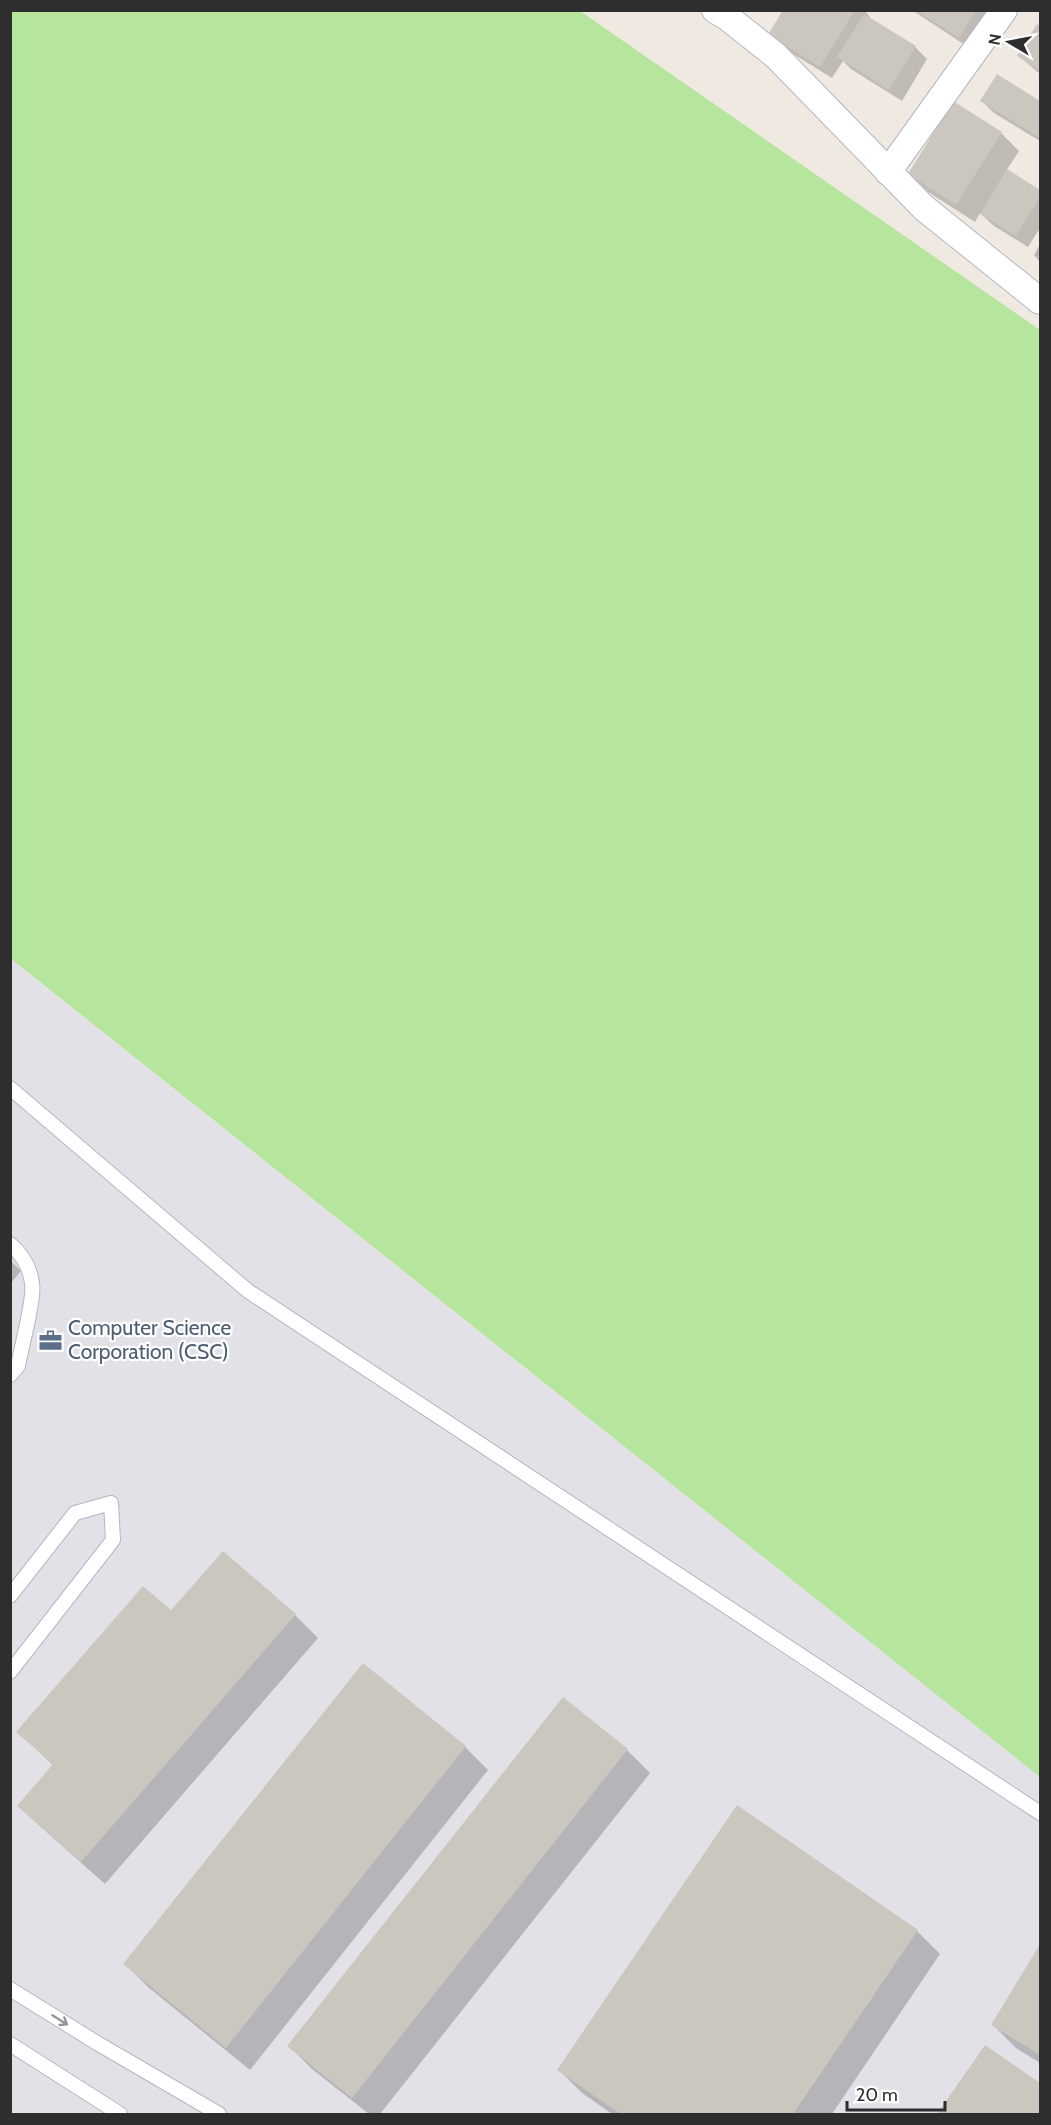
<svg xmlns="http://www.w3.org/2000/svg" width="1051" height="2125" font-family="Cabin,sans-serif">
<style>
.industrial{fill:#e3e1e8}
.green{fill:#b6e59e}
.shadow{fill:#0003}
.building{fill:#cbc7bf}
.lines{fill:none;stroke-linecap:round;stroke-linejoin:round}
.service-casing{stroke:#b4b7c1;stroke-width:16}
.minor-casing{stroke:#b4b7c1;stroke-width:28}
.service{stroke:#fff;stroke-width:14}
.minor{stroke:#fff;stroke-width:26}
.oneway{stroke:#969696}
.labels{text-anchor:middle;stroke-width:4.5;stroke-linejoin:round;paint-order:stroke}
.service-label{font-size:21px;fill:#4e5e75;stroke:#fff;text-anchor:start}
</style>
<rect width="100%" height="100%" fill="#efe9e1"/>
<!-- industrial -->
<polygon class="industrial" points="10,959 1040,1777 1040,2114 11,2114"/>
<!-- green -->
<polygon class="green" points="10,11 580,11 1040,330 1040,1777 11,959"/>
<!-- shadow -->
<g class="shadow">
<polygon points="785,10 864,10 870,17 869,18 915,47 927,59 902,101 851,69 843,61 832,78 782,47 770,35"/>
<polygon points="912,10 995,10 971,49"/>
<polygon points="1038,26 1040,28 1040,74 1019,56"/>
<polygon points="998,76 1040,103 1040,141 994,113 982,101"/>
<polygon points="1001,133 1019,151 1006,171 1040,192 1040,228 1028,247 994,226 980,213 975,222 928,192 910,174"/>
<polygon points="1040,244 1040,262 1034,255"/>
<polygon points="10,1260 21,1271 10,1284"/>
<polygon points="171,1613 295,1615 318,1638 105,1884 42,1828 19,1806 54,1766 18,1732"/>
<polygon points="363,1665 465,1747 488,1770 250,2070 148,1987 125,1964"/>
<polygon points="627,1750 650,1773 380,2114 369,2114 312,2069 289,2046"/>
<polygon points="737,1807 917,1931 940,1954 832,2114 612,2114 582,2093 559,2070"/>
<polygon points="1040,1947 1040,2063 1016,2048 993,2025"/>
<polygon points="986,2047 1040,2085 1040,2114 939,2114"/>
</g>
<!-- building -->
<g class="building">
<polygon points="783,10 855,10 820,67 768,35"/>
<polygon points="915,10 976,10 959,38"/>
<polygon points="864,14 916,46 889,90 837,57"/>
<polygon points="1037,24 1040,26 1040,71 1017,56"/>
<polygon points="997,74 1040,101 1040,133 1038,137 980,101"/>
<polygon points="953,101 1002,132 956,205 908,174"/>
<polygon points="1007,169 1040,190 1040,197 1016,236 980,214"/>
<polygon points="223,1551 296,1614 81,1862 17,1806 53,1764 16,1732 143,1586 171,1610"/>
<polygon points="363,1663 466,1746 226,2048 123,1964"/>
<polygon points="563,1697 628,1749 352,2098 287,2046"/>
<polygon points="737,1805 918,1930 793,2114 618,2114 619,2113 557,2070"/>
<polygon points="1040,1944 1040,2055 991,2025"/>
<polygon points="985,2045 1040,2083 1040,2114 937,2114"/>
</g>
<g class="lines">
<defs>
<g id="service">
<polyline points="10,1088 248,1291 1040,1813"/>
<path d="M 10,1244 C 22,1254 30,1268 32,1283 C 35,1298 21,1348 18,1366 L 10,1375"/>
<polyline points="10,1596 75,1513 111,1503 113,1540 10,1672"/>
<polyline points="10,1989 97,2043 219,2114"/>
<polyline points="10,2044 120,2114"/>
</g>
<g id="minor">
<polyline points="715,10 727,17 776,56 924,208 1040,301"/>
<polyline points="888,172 1004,10"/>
</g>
</defs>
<!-- service casing -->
<use href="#service" class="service-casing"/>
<!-- minor casing -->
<use href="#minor" class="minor-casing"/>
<!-- service -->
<use href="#service" class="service"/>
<!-- minor -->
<use href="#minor" class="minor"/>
</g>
<!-- one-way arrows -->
<defs><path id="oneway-shaft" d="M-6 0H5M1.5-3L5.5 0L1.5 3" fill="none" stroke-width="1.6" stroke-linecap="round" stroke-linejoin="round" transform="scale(1.5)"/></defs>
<use class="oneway" href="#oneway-shaft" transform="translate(60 2020) rotate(32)"/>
<!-- icons -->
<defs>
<symbol id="office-bare" viewBox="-9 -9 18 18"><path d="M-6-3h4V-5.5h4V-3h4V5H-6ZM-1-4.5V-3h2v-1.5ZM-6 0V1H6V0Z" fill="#5c6f8a" stroke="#fff" stroke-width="2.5" paint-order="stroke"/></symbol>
</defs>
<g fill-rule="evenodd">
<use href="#office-bare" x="34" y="1324" width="33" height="33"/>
</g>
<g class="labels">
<!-- service labels -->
<g class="service-label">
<text x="68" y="1335">Computer Science<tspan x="68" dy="24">Corporation (CSC)</tspan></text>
</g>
</g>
<!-- border -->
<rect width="1051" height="2125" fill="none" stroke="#2e2e2e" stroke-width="24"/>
<!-- north arrow -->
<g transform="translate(1009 42) rotate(280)" stroke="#ffffff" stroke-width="4.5" paint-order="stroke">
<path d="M0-4.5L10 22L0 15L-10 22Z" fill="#2e2e2e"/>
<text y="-9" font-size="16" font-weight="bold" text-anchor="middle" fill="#2e2e2e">N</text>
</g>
<!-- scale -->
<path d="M847 2101v9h98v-9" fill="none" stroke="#2e2e2e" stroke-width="3"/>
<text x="856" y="2101" font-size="18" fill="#2e2e2e" stroke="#ffffff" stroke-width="4.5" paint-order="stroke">20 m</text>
</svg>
